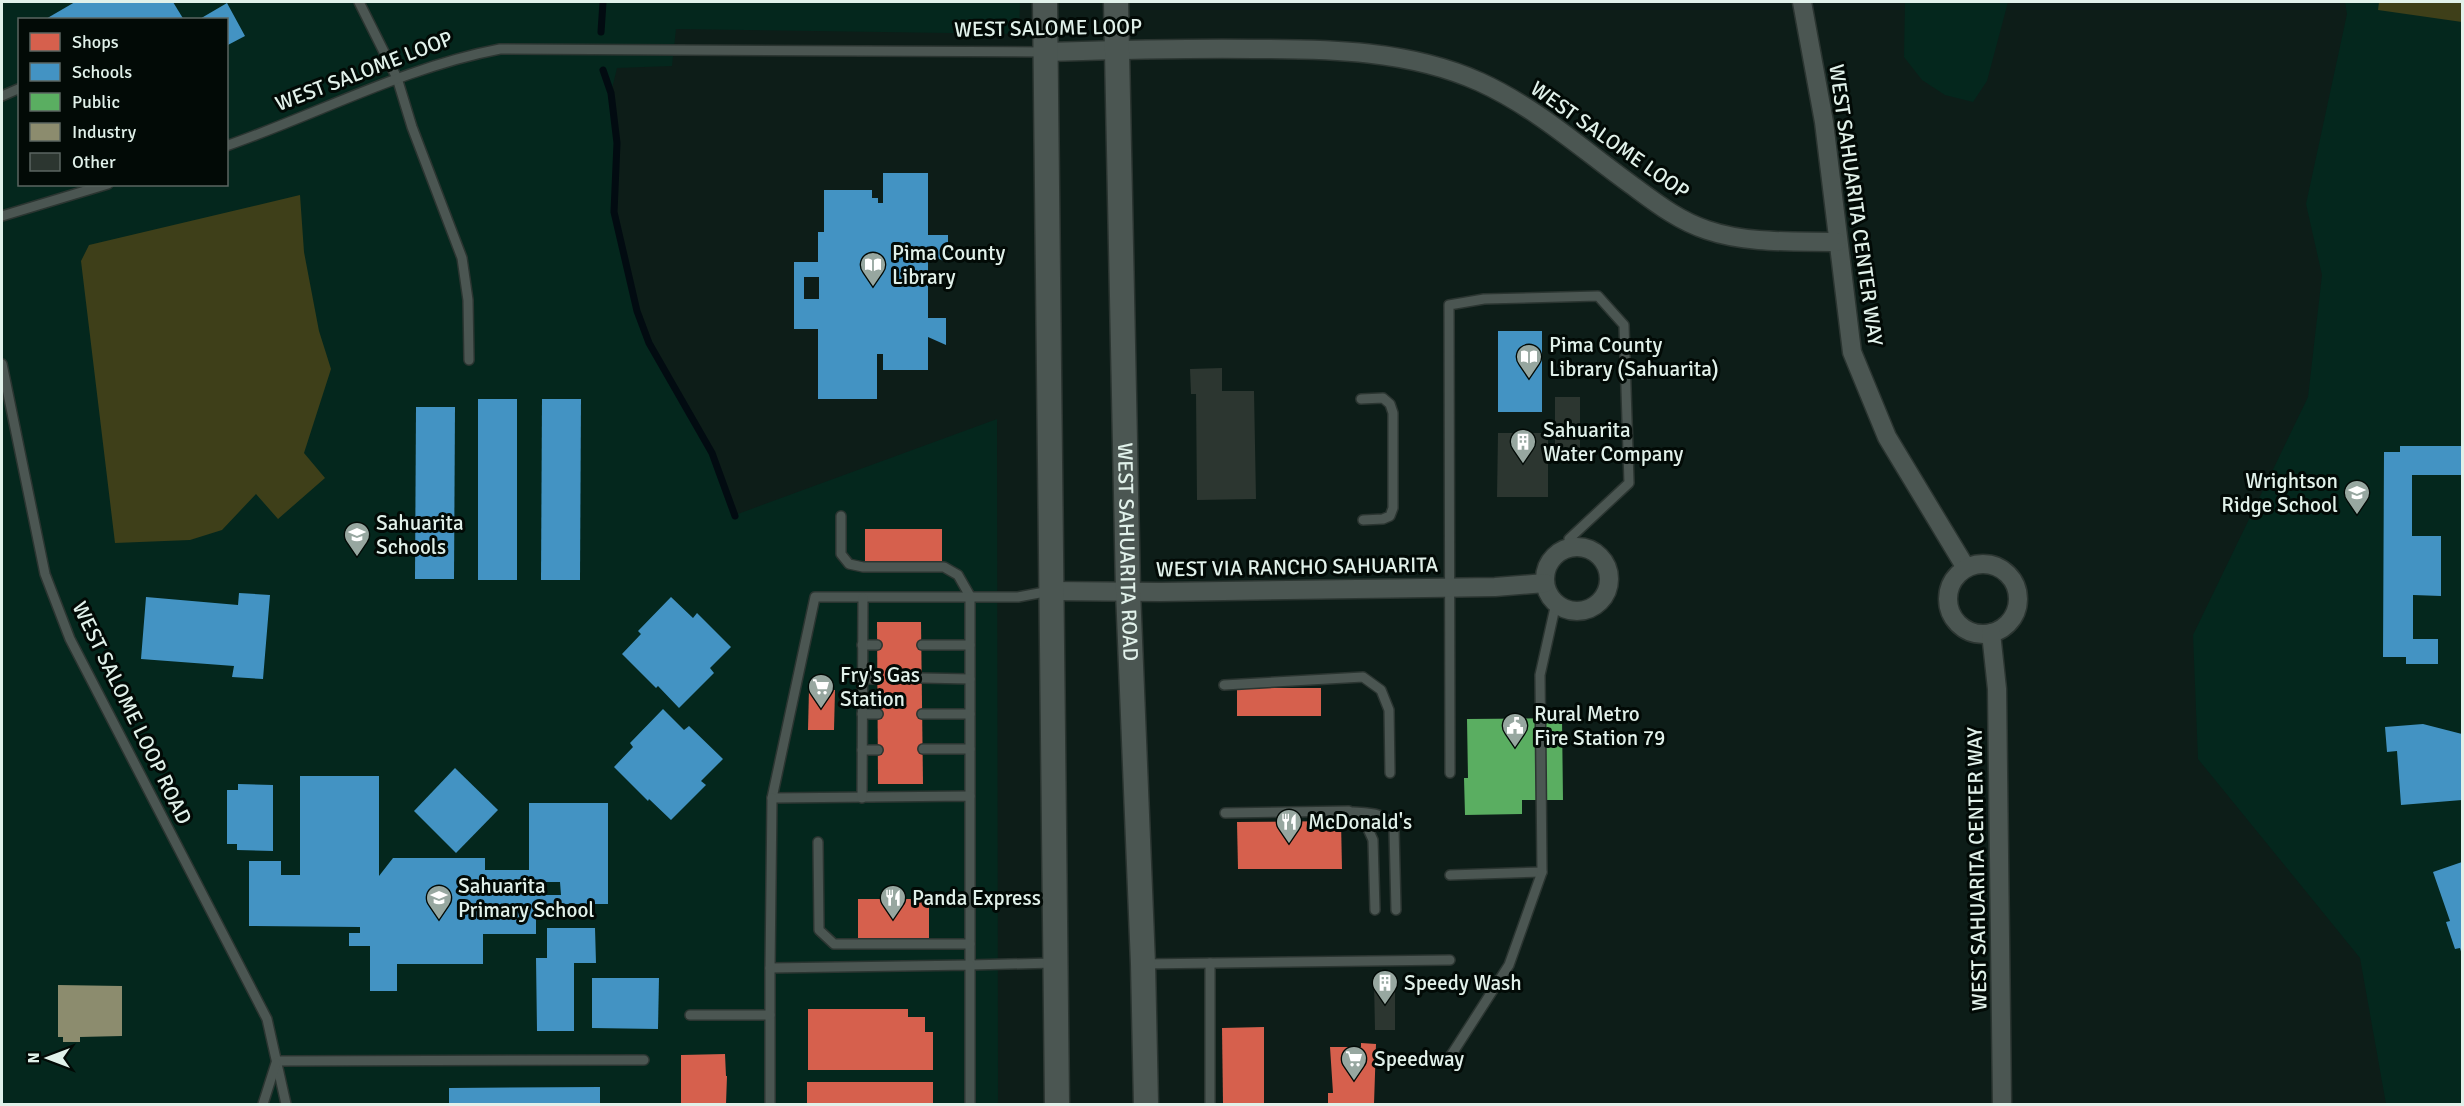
<svg xmlns="http://www.w3.org/2000/svg" width="2464" height="1106" font-family="Signika,sans-serif">
<style>
.built{fill:#04271d;fill-rule:evenodd}
.green{fill:#3e3f19}
.shops{fill:#d6604d}
.schools{fill:#4393c3;fill-rule:evenodd}
.public{fill:#5aae61}
.industry{fill:#8c8c6e}
.lines{fill:none;stroke-linecap:round;stroke-linejoin:round}
.stream{stroke:#020b11;stroke-width:7}
.building{fill:#2c3630}
.service-casing{stroke:#2b3531;stroke-width:12}
.minor-casing{stroke:#2b3531;stroke-width:21}
.secondary-casing{stroke:#2b3531;stroke-width:27}
.service{stroke:#4b5652;stroke-width:9}
.minor{stroke:#4b5652;stroke-width:18}
.secondary{stroke:#4b5652;stroke-width:24}
.labels{text-anchor:middle;stroke-width:6;stroke-linejoin:round;paint-order:stroke}
.street-label{font-size:21px;fill:#e1f1ea;stroke:#020a06}
.poi-label{font-size:21px;fill:#e1f1ea;stroke:#020a06;text-anchor:start}
</style>
<rect width="100%" height="100%" fill="#0d1d18"/>
<!-- built -->
<g class="built">
<path d="M 2,2 L 1020,2 L 1019,34 L 676,29 L 672,66 L 617,68 L 611,93 L 617,143 L 614,212 L 637,311 L 649,343 L 712,453 L 735,515 L 997,419 L 998,1104 L 2,1104 ZM 20,20 L 226,20 L 226,184 L 20,184 Z"/>
<polygon points="1905,2 2008,2 1987,81 1973,102 1945,95 1922,80 1904,57"/>
<polygon points="2345,2 2462,2 2462,1104 2386,1104 2360,958 2198,759 2193,635 2308,397 2322,275 2306,204 2347,14"/>
</g>
<!-- green -->
<g class="green">
<polygon points="2379,2 2462,2 2462,22 2378,10"/>
<polygon points="300,195 304,252 319,331 331,369 304,453 325,478 278,519 256,494 222,530 190,540 115,543 81,261 89,245"/>
</g>
<!-- shops -->
<g class="shops">
<rect x="865" y="529" width="77" height="32"/>
<polygon points="877,622 921,622 923,784 878,784"/>
<rect x="1237" y="688" width="84" height="28"/>
<polygon points="809,689 835,690 834,730 808,730"/>
<polygon points="1341,821 1342,869 1238,869 1237,822"/>
<rect x="858" y="899" width="71" height="43"/>
<polygon points="808,1009 908,1009 908,1017 925,1017 925,1032 933,1032 933,1070 808,1070"/>
<polygon points="1264,1027 1264,1104 1223,1104 1222,1028"/>
<polygon points="1361,1043 1376,1044 1374,1104 1328,1104 1328,1093 1333,1093 1330,1047 1361,1047"/>
<polygon points="725,1054 726,1076 727,1076 726,1104 681,1104 681,1055"/>
<rect x="807" y="1082" width="126" height="22"/>
</g>
<!-- schools -->
<g class="schools">
<polygon points="75,2 173,2 184,20 44,20"/>
<polygon points="227,3 245,36 226,46 226,20 198,20"/>
<path d="M 883,173 L 928,173 L 928,235 L 948,235 L 948,263 L 928,254 L 928,318 L 946,318 L 946,345 L 928,337 L 928,370 L 883,370 L 883,354 L 877,354 L 877,399 L 818,399 L 818,329 L 794,329 L 794,262 L 818,262 L 818,232 L 824,232 L 824,190 L 872,190 L 872,198 L 878,198 L 878,203 L 883,203 ZM 804,277 L 819,277 L 819,299 L 804,299 Z"/>
<rect x="1498" y="331" width="44" height="81"/>
<rect x="478" y="399" width="39" height="181"/>
<polygon points="542,399 581,399 580,580 541,580"/>
<polygon points="416,407 455,407 454,579 415,579"/>
<polygon points="2400,446 2462,446 2462,475 2412,475 2412,536 2441,536 2441,596 2413,595 2413,639 2438,639 2438,664 2406,664 2406,657 2383,657 2384,452 2400,452"/>
<polygon points="239,593 270,595 263,679 232,677 234,666 141,659 146,597 238,605"/>
<polygon points="671,597 693,618 697,613 731,647 710,668 714,673 679,708 658,686 656,688 622,654 641,634 638,631"/>
<polygon points="663,709 684,730 689,726 723,759 701,781 706,785 671,820 649,799 648,801 614,767 633,747 630,743"/>
<polygon points="2423,724 2462,734 2462,800 2401,805 2397,751 2387,752 2385,727"/>
<polygon points="455,768 498,810 456,853 414,811"/>
<path d="M 300,776 L 379,776 L 379,876 L 393,858 L 485,858 L 485,870 L 529,870 L 529,803 L 608,803 L 608,904 L 536,904 L 536,934 L 483,934 L 483,964 L 397,964 L 397,991 L 370,991 L 370,946 L 349,946 L 349,933 L 360,933 L 360,927 L 249,926 L 249,861 L 281,861 L 281,875 L 300,875 ZM 537,882 L 560,882 L 561,895 L 537,895 Z"/>
<polygon points="238,784 273,785 273,851 237,850 237,844 227,844 227,790 238,790"/>
<polygon points="2462,862 2462,955 2460,948 2455,949 2446,922 2450,921 2433,872"/>
<polygon points="547,928 595,928 596,963 574,963 574,1031 537,1031 536,958 547,958"/>
<polygon points="592,978 659,978 658,1029 592,1028"/>
<polygon points="600,1087 600,1104 449,1104 449,1088"/>
</g>
<!-- public -->
<polygon class="public" points="1562,718 1563,800 1522,800 1522,814 1465,815 1464,778 1468,778 1467,719"/>
<!-- industry -->
<polygon class="industry" points="58,985 122,986 122,1036 80,1037 80,1042 63,1042 63,1037 58,1037"/>
<g class="lines">
<!-- stream -->
<g class="stream">
<polyline points="601,32 603,2"/>
<polyline points="603,70 611,93 617,143 614,212 637,311 649,343 712,453 735,516"/>
</g>
</g>
<!-- building -->
<g class="building">
<polygon points="1222,368 1222,391 1254,391 1256,499 1197,500 1196,394 1191,394 1190,369"/>
<polygon points="1555,397 1580,397 1580,454 1555,455"/>
<polygon points="1498,433 1548,433 1548,497 1497,497"/>
<polygon points="1395,981 1395,1030 1375,1030 1374,982"/>
</g>
<g class="lines">
<defs>
<g id="service">
<polyline points="359,2 397,78 412,127 462,258 468,300 469,360"/>
<polyline points="2,96 18,89"/>
<path d="M 226,146 C 318,114 405,67 500,49 L 1045,52"/>
<polyline points="2,216 108,184"/>
<polyline points="2,364 45,574 70,639 267,1019 286,1104"/>
<polyline points="1361,399 1383,398 1390,404 1393,413 1393,508 1390,516 1383,519 1363,520"/>
<polyline points="841,516 841,554 849,564 863,567 944,567 958,575 970,596 970,796"/>
<polyline points="1050,591 1018,597 815,597 772,798 970,796 970,965 1053,963"/>
<polyline points="862,645 877,645"/>
<polyline points="922,645 970,645"/>
<polyline points="922,678 970,679"/>
<polyline points="862,679 878,679"/>
<polyline points="1224,685 1363,677 1381,690 1389,710 1390,773"/>
<polyline points="862,714 878,714"/>
<polyline points="922,714 970,714"/>
<polyline points="923,749 970,749"/>
<polyline points="862,750 878,750"/>
<polyline points="1450,773 1449,305 1484,299 1598,296 1624,325 1629,483 1569,539 1573,547"/>
<polyline points="772,798 770,968 970,965 970,1104"/>
<polyline points="862,798 863,598"/>
<path d="M 1353,812 C 1369,813 1386,812 1394,829 L 1396,910"/>
<polyline points="1225,813 1349,811 1364,820 1373,840 1375,910"/>
<polyline points="818,842 819,930 834,944 970,944"/>
<polyline points="1450,875 1542,872"/>
<polyline points="1210,963 1210,1104"/>
<polyline points="1143,964 1450,960"/>
<polyline points="770,968 770,1104"/>
<polyline points="690,1015 770,1015"/>
<polyline points="1450,1057 1509,965 1542,872 1540,675 1556,603"/>
<polyline points="277,1061 644,1060"/>
<polyline points="263,1104 276,1063"/>
</g>
<g id="minor">
<polyline points="1802,2 1824,122 1852,352 1887,437 1966,568"/>
<path d="M 1045,52 C 1115,50 1184,48 1253,49 C 1329,49 1409,50 1480,82 C 1537,108 1583,150 1633,186 C 1656,203 1679,221 1707,230 C 1748,244 1794,241 1837,242"/>
<circle cx="1577" cy="579" r="32"/>
<circle cx="1983" cy="599" r="35"/>
<polyline points="1050,591 1160,592 1495,587 1545,583"/>
<polyline points="1991,633 1997,689 2002,1104"/>
</g>
<g id="secondary">
<polyline points="1045,2 1057,1104"/>
<path id="s1" d="M 1116,2 L 1128,591 L 1143,964 L 1146,1104"/>
</g>
</defs>
<!-- service casing -->
<use href="#service" class="service-casing"/>
<!-- minor casing -->
<use href="#minor" class="minor-casing"/>
<!-- secondary casing -->
<use href="#secondary" class="secondary-casing"/>
<!-- service -->
<use href="#service" class="service"/>
<!-- minor -->
<use href="#minor" class="minor"/>
<!-- secondary -->
<use href="#secondary" class="secondary"/>
</g>
<!-- icons -->
<defs>
<symbol id="library-pin" viewBox="-11 -11 22 30"><path d="M0 17L-7.5 6A9.5 9.5 0 1 1 7.5 6Z" fill="#97a7a0" stroke="#020a06"/><path d="M-6-4Q-3-5.5-.7-3.5V5Q-3 3-6 4ZM6-4Q3-5.5 .7-3.5V5Q3 3 6 4Z" fill="#fff"/></symbol>
<symbol id="building-pin" viewBox="-11 -11 22 30"><path d="M0 17L-7.5 6A9.5 9.5 0 1 1 7.5 6Z" fill="#97a7a0" stroke="#020a06"/><path d="M-4-6H4V6H1V3H-1V6H-4ZM-2.5-4.3h1.7v1.8h-1.7ZM.8-4.3h1.7v1.8H.8ZM-2.5-1h1.7V.8h-1.7ZM.8-1h1.7V.8H.8Z" fill="#fff"/></symbol>
<symbol id="school-pin" viewBox="-11 -11 22 30"><path d="M0 17L-7.5 6A9.5 9.5 0 1 1 7.5 6Z" fill="#97a7a0" stroke="#020a06"/><path d="M0-5L7-2L0 1L-7-2ZM-4 1L0 2.5L4 1V4Q0 6-4 4Z" fill="#fff"/></symbol>
<symbol id="supermarket-pin" viewBox="-11 -11 22 30"><path d="M0 17L-7.5 6A9.5 9.5 0 1 1 7.5 6Z" fill="#97a7a0" stroke="#020a06"/><path d="M-6-5.5h2.5l.6 2H6L4.5 2H-2.5L-4.4-4H-6ZM-1.5 3.2a1.3 1.3 0 1 0 .1 0ZM3 3.2a1.3 1.3 0 1 0 .1 0Z" fill="#fff"/></symbol>
<symbol id="civic-pin" viewBox="-11 -11 22 30"><path d="M0 17L-7.5 6A9.5 9.5 0 1 1 7.5 6Z" fill="#97a7a0" stroke="#020a06"/><path d="M-.6-6.5H3V-4.5H.6V-3L4-1V1h2V6H-6V1h2V-1L-.6-3ZM-1.2 2.5V6h2.4V2.5Z" fill="#fff"/></symbol>
<symbol id="restaurant-pin" viewBox="-11 -11 22 30"><path d="M0 17L-7.5 6A9.5 9.5 0 1 1 7.5 6Z" fill="#97a7a0" stroke="#020a06"/><path d="M-5-6h1v4h1v-4h1v4h1v-4h1v5L-1.5 .5V6h-2V.5L-5-1ZM5-6V6H3V1.5H1.5Q1.5-4 5-6Z" fill="#fff"/></symbol>
</defs>
<g fill-rule="evenodd">
<use href="#library-pin" x="858" y="250" width="30" height="40"/>
<use href="#library-pin" x="1514" y="342" width="30" height="40"/>
<use href="#building-pin" x="1508" y="427" width="30" height="40"/>
<use href="#school-pin" x="2342" y="478" width="30" height="40"/>
<use href="#school-pin" x="342" y="520" width="30" height="40"/>
<use href="#supermarket-pin" x="806" y="672" width="30" height="40"/>
<use href="#civic-pin" x="1500" y="711" width="30" height="40"/>
<use href="#restaurant-pin" x="1274" y="807" width="30" height="40"/>
<use href="#school-pin" x="424" y="883" width="30" height="40"/>
<use href="#restaurant-pin" x="878" y="883" width="30" height="40"/>
<use href="#building-pin" x="1370" y="968" width="30" height="40"/>
<use href="#supermarket-pin" x="1339" y="1044" width="30" height="40"/>
</g>
<g class="labels">
<!-- street labels -->
<g class="street-label">
<text transform="translate(1048 28) rotate(-1)" y="7">WEST SALOME LOOP</text>
<text transform="translate(364 71) rotate(-21)" y="7">WEST SALOME LOOP</text>
<text transform="translate(1610 140) rotate(35)" y="7">WEST SALOME LOOP</text>
<text transform="translate(1856 205) rotate(82)" y="7">WEST SAHUARITA CENTER WAY</text>
<text dy="7" stroke="none"><textPath href="#s1" startOffset="550">WEST SAHUARITA ROAD</textPath></text>
<text transform="translate(1297 567) rotate(-1)" y="7">WEST VIA RANCHO SAHUARITA</text>
<text transform="translate(132 713) rotate(64)" y="7">WEST SALOME LOOP ROAD</text>
<text transform="translate(1977 869) rotate(-91)" y="7">WEST SAHUARITA CENTER WAY</text>
</g>
<!-- poi labels -->
<g class="poi-label">
<text x="892" y="260">Pima County<tspan x="892" dy="24">Library</tspan></text>
<text x="1549" y="352">Pima County<tspan x="1549" dy="24">Library (Sahuarita)</tspan></text>
<text x="1543" y="437">Sahuarita<tspan x="1543" dy="24">Water Company</tspan></text>
<text x="2338" y="488" text-anchor="end">Wrightson<tspan x="2338" dy="24">Ridge School</tspan></text>
<text x="376" y="530">Sahuarita<tspan x="376" dy="24">Schools</tspan></text>
<text x="840" y="682">Fry's Gas<tspan x="840" dy="24">Station</tspan></text>
<text x="1534" y="721">Rural Metro<tspan x="1534" dy="24">Fire Station 79</tspan></text>
<text x="1308" y="829">McDonald's</text>
<text x="458" y="893">Sahuarita<tspan x="458" dy="24">Primary School</tspan></text>
<text x="912" y="905">Panda Express</text>
<text x="1404" y="990">Speedy Wash</text>
<text x="1374" y="1066">Speedway</text>
</g>
</g>
<!-- border -->
<rect width="2464" height="1106" fill="none" stroke="#e1f1ea" stroke-width="6"/>
<!-- legend -->
<rect x="18" y="18" width="210" height="168" fill="#020a06" stroke="#5b6661" stroke-width="1.5"/>
<rect x="30" y="33" width="30" height="18" fill="#d6604d" stroke="#5b6661" stroke-width="1.5"/>
<text x="72" y="48" font-size="18" fill="#e1f1ea">Shops</text>
<rect x="30" y="63" width="30" height="18" fill="#4393c3" stroke="#5b6661" stroke-width="1.5"/>
<text x="72" y="78" font-size="18" fill="#e1f1ea">Schools</text>
<rect x="30" y="93" width="30" height="18" fill="#5aae61" stroke="#5b6661" stroke-width="1.5"/>
<text x="72" y="108" font-size="18" fill="#e1f1ea">Public</text>
<rect x="30" y="123" width="30" height="18" fill="#8c8c6e" stroke="#5b6661" stroke-width="1.5"/>
<text x="72" y="138" font-size="18" fill="#e1f1ea">Industry</text>
<rect x="30" y="153" width="30" height="18" fill="#2c3630" stroke="#5b6661" stroke-width="1.5"/>
<text x="72" y="168" font-size="18" fill="#e1f1ea">Other</text>
<!-- north arrow -->
<g transform="translate(48 1058) rotate(270)" stroke="#020a06" stroke-width="4.5" paint-order="stroke">
<path d="M0-4.5L10 22L0 15L-10 22Z" fill="#e1f1ea"/>
<text y="-9" font-size="16" font-weight="bold" text-anchor="middle" fill="#e1f1ea">N</text>
</g>
</svg>
